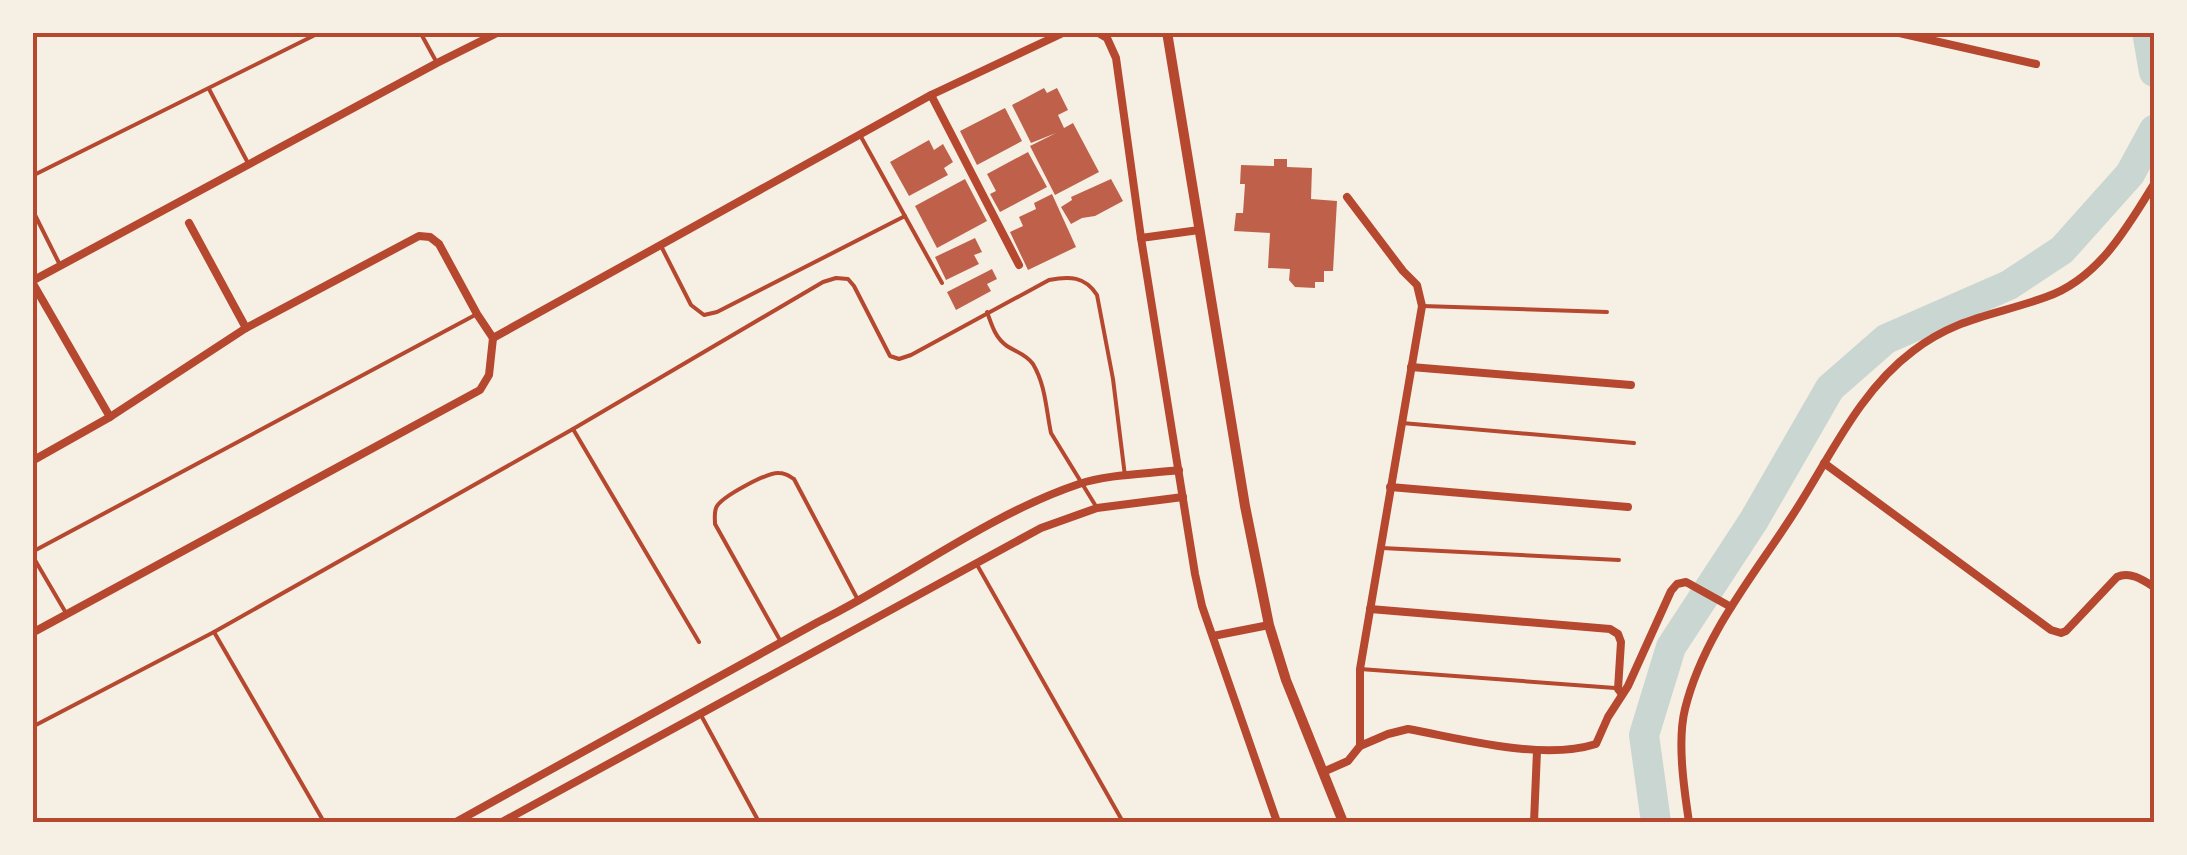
<svg xmlns="http://www.w3.org/2000/svg" width="2187" height="855" font-family="Raleway,sans-serif">
<style>
.lines{fill:none;stroke-linecap:round;stroke-linejoin:round}
.river{stroke:#c9d6d2;stroke-width:30}
.building{fill:#bf614a}
.service{stroke:#b5482f;stroke-width:4}
.minor{stroke:#b5482f;stroke-width:8}
.secondary{stroke:#b5482f;stroke-width:10}
.neatline{fill:none;stroke:#b5482f;stroke-width:4}
</style>
<rect width="100%" height="100%" fill="#f6efe4"/>
<g class="lines">
<!-- river -->
<g class="river">
<polyline points="2147,32 2154,72"/>
<polyline points="1656,822 1644,735 1671,647 1754,520 1830,388 1886,339 2009,285 2062,250 2130,174 2154,130"/>
</g>
</g>
<!-- building -->
<g class="building">
<polygon points="1044,88 1047,93 1057,88 1068,110 1058,115 1064,128 1073,123 1099,172 1055,195 1030,146 1056,133 1031,143 1012,105"/>
<polygon points="1005,108 1022,141 977,165 960,131"/>
<polygon points="929,140 934,150 943,144 953,162 944,168 948,175 909,196 890,162"/>
<polygon points="1028,152 1047,187 1000,212 990,194 996,191 987,174"/>
<polygon points="1274,159 1287,159 1287,167 1312,168 1311,199 1337,201 1333,271 1324,271 1324,282 1315,282 1315,288 1295,287 1289,280 1290,269 1268,268 1270,233 1234,231 1236,213 1243,213 1245,184 1240,184 1241,165 1274,166"/>
<polygon points="965,179 987,221 937,248 915,206"/>
<polygon points="1111,179 1123,201 1095,216 1082,218 1071,224 1061,207 1072,200 1071,197"/>
<polygon points="1052,194 1076,247 1028,270 1010,232 1023,226 1019,217 1036,209 1034,203"/>
<polygon points="975,238 982,252 974,255 979,264 946,280 935,257"/>
<polygon points="992,269 997,279 987,284 991,291 956,310 947,292"/>
</g>
<g class="lines">
<!-- service -->
<g class="service">
<polyline points="420,32 437,63"/>
<polyline points="209,89 249,165"/>
<polyline points="860,135 942,283"/>
<polyline points="32,176 321,32"/>
<polyline points="32,209 59,263"/>
<polyline points="661,246 691,305 704,315 717,312 905,216"/>
<polyline points="1422,306 1607,312"/>
<path d="M 987,312 C 992,325 995,338 1007,346 C 1016,352 1026,354 1033,364 C 1046,386 1046,410 1051,433 L 1097,508"/>
<polyline points="1402,423 1634,443"/>
<polyline points="573,429 699,642"/>
<polyline points="1382,548 1619,560"/>
<polyline points="32,552 477,314"/>
<polyline points="32,555 66,613"/>
<polyline points="976,563 1123,822"/>
<polyline points="214,632 324,822"/>
<path d="M 781,642 L 715,524 C 715,519 714,513 716,508 C 720,497 768,472 779,473 C 786,473 789,476 794,479 L 858,600"/>
<polyline points="1360,669 1615,688"/>
<polyline points="702,717 759,822"/>
<path d="M 32,727 L 214,632 L 573,429 L 823,282 L 836,278 L 848,279 L 854,286 L 890,356 L 899,359 L 911,355 L 1049,280 C 1069,276 1085,276 1097,295 L 1113,379 L 1125,476"/>
</g>
<!-- minor -->
<g class="minor">
<polyline points="1097,32 1107,38 1116,58 1141,238 1195,574 1202,606 1276,819"/>
<polyline points="1895,32 2036,64"/>
<polyline points="931,95 1019,265"/>
<polyline points="1347,197 1403,271 1417,285 1422,306 1360,669 1360,746"/>
<polyline points="189,223 246,328"/>
<polyline points="1141,238 1199,230"/>
<polyline points="32,281 437,63 499,32"/>
<polyline points="32,282 110,417"/>
<polyline points="493,338 931,95 1065,32"/>
<polyline points="1411,367 1631,385"/>
<polyline points="32,461 110,417 246,328 419,236 430,237 439,244 477,314 493,338"/>
<path d="M 1824,463 L 2051,630 L 2061,633 L 2066,631 L 2117,577 C 2130,571 2143,580 2154,587"/>
<polyline points="1390,487 1628,507"/>
<polyline points="1370,609 1610,629 1618,634 1621,642 1618,689 1622,694"/>
<polyline points="32,633 480,390 489,375 493,338"/>
<polyline points="1213,636 1269,625"/>
<path d="M 1323,772 L 1348,761 L 1360,746 L 1388,734 L 1408,729 C 1464,739 1542,761 1596,744 L 1608,717 L 1628,686 L 1671,591 L 1677,584 L 1686,582 L 1731,607"/>
<path d="M 456,822 L 818,622 C 905,579 987,515 1079,484 C 1108,474 1148,474 1179,470"/>
<polyline points="502,822 1041,528 1097,508 1183,497"/>
<polyline points="1534,822 1537,751"/>
<path d="M 1689,822 C 1684,789 1677,741 1685,709 C 1703,636 1752,578 1792,516 C 1829,460 1858,392 1913,351 C 1957,317 1997,315 2046,297 C 2098,279 2127,228 2154,184"/>
</g>
<!-- secondary -->
<polyline class="secondary" points="1167,32 1245,506 1269,625 1286,680 1343,822"/>
</g>
<!-- border -->
<rect width="2187" height="855" fill="none" stroke="#f6efe4" stroke-width="70"/>
<rect x="35" y="35" width="2117" height="785" class="neatline"/>
</svg>
